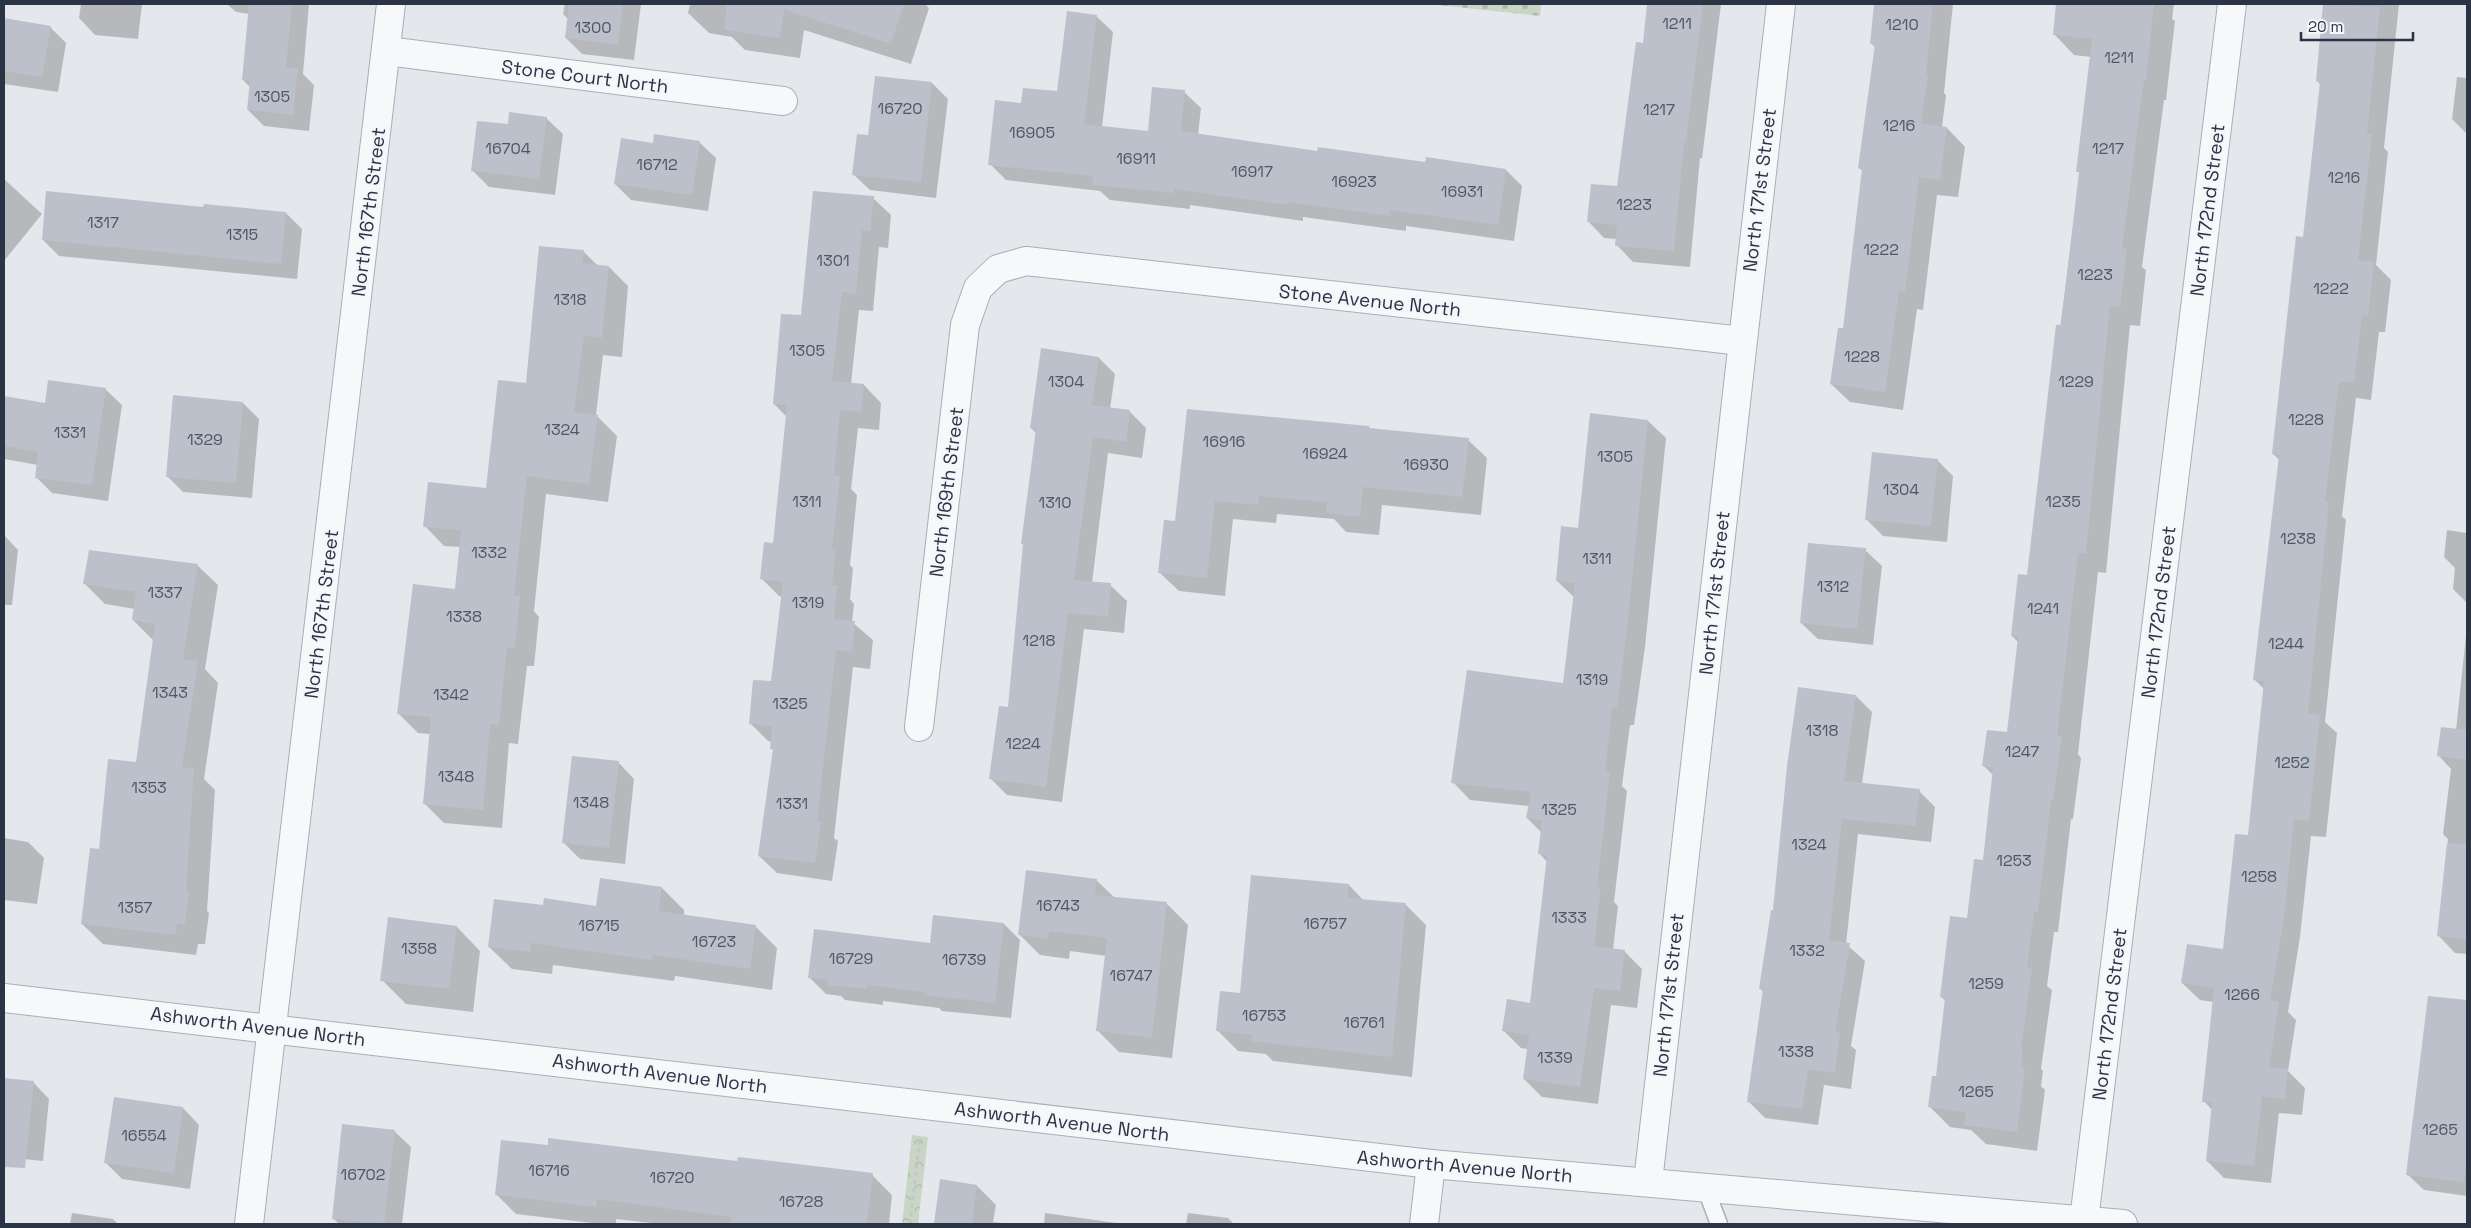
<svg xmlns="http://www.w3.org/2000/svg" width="2471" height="1228" font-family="'Space Grotesk',sans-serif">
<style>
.cemetery{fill:url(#cemetery-stones)}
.park{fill:url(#park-crowns)}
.shadow{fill:#0003}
.building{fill:#bbc0ca}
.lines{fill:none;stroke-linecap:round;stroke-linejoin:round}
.service-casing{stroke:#a9aeb7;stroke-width:19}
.minor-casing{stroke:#a9aeb7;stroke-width:30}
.path{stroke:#c2c5cb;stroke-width:3;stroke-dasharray:4 4;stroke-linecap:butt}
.service{stroke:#f7f8fa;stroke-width:16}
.minor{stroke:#f7f8fa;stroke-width:28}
.labels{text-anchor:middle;stroke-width:4.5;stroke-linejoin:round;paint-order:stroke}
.number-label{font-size:16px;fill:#4f5766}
.street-label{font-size:19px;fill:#2b3445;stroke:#f4f6f9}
</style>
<defs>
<pattern id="cemetery-stones" width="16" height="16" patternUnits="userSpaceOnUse" patternTransform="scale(1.25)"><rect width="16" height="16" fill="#c9d6c5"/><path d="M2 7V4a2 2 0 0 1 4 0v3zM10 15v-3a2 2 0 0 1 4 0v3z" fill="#adb8ab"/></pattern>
<pattern id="park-crowns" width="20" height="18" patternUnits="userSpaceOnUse" patternTransform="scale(1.25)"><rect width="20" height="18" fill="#c9d6c5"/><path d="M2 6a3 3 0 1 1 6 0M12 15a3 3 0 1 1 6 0" fill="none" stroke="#adb8ab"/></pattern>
</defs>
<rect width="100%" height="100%" fill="#e4e7ec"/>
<!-- cemetery -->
<polygon class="cemetery" points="1429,4 1541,4 1540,16"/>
<!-- park -->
<polygon class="park" points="912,1135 928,1137 918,1224 902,1224"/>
<!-- shadow -->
<g class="shadow">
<polygon points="81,4 142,4 138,39 95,35 79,18"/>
<polygon points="227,4 309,4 303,74 314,85 309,131 264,126 248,110 250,87 243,80 250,14 236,12"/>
<polygon points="565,4 641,4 634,60 582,54 566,38 568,19 563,14"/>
<polygon points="690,4 925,4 929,8 911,64 804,30 800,58 745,50 732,37 709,33 688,13"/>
<polygon points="1648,4 1721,4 1702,159 1700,158 1690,267 1633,262 1617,245 1617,239 1604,238 1588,221 1618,188 1644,44"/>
<polygon points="1875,4 1953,4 1944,93 1946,95 1942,127 1947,128 1965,147 1958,197 1937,195 1923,310 1917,309 1903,410 1850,402 1831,384 1844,330 1863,171 1859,168 1876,48 1871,43"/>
<polygon points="2057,4 2174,4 2172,19 2175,21 2166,100 2164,100 2142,267 2146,270 2140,326 2130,325 2106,573 2098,572 2078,754 2081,758 2073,819 2071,819 2058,932 2054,932 2047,986 2052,990 2041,1069 2043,1071 2041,1086 2045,1090 2037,1151 1986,1144 1971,1130 1950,1127 1929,1106 1937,1077 1946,1001 1941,997 1968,920 1984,862 1994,776 1984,766 2008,733 2019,643 2012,636 2028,577 2080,174 2078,171 2091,57 2074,55 2054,34"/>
<polygon points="2325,4 2399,4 2384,148 2388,152 2376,265 2391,280 2385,332 2379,332 2371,400 2356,398 2342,516 2346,520 2325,722 2337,733 2326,837 2311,836 2300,937 2288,1012 2296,1020 2288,1071 2305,1088 2302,1115 2279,1113 2271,1183 2224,1178 2207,1161 2213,1111 2204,1101 2214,1002 2200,1000 2182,983 2224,950 2249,837 2265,690 2254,679 2280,460 2273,454 2304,238 2321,85 2317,81"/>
<polygon points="1096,16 1113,32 1102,127 1149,132 1184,92 1201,108 1198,135 1318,152 1506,170 1522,186 1514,241 1406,226 1406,231 1303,217 1303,221 1190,205 1190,209 1110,200 1100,191 1006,180 990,164 1022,104 1058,92"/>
<polygon points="4,19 50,27 66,43 58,92 4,84"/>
<polygon points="2457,77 2467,78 2467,134 2452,119"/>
<polygon points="932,83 948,99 936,198 870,190 853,174 869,137"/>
<polygon points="546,118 563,134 555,195 489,187 472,170 509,126"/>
<polygon points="699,142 716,158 708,211 631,200 615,184 654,144"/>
<polygon points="4,179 42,214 4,261"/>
<polygon points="873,198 891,215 888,248 879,247 873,311 859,310 851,384 864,385 881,403 879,430 858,428 851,489 857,495 850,565 853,568 850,599 854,604 852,622 873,640 870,669 853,667 834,838 838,841 832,881 777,873 759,856 774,751 771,748 772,742 768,741 750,723 772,683 782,597 779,596 761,578 774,544 787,417 774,404 802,317"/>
<polygon points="204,208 286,213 302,229 297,279 59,256 43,240"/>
<polygon points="583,251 598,266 609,267 628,286 622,357 603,355 596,415 617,436 608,502 546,494 534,611 539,617 534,666 527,666 518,744 509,743 502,828 444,823 425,804 430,734 418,733 398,713 456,590 461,547 444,546 425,526 487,489"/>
<polygon points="1099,358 1115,374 1110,409 1130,412 1146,428 1142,458 1108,453 1092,583 1110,585 1127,601 1124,633 1084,629 1062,802 1007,795 991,779 1009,709 1024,545 1022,543 1036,433 1031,428"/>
<polygon points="105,389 122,405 108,501 52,493 36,477 38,465 4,459 4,397 46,404"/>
<polygon points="243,403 259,419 252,498 183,492 167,476"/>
<polygon points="1188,410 1369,427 1371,430 1468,440 1487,458 1481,515 1382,505 1379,535 1346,532 1334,519 1277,514 1276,523 1233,519 1225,596 1179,591 1160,573 1177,522"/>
<polygon points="1648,421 1666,438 1645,647 1634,725 1630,725 1622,786 1627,791 1614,902 1618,906 1613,950 1624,951 1642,969 1637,1008 1611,1005 1598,1104 1542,1097 1524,1079 1528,1049 1521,1048 1503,1030 1531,1004 1547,862 1540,854 1542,833 1527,818 1529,806 1470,800 1453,782 1564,684 1575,598 1557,581 1579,529"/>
<polygon points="1937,460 1953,476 1947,542 1883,536 1866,519"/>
<polygon points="2447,530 2467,533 2467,603 2453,589 2455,568 2444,557"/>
<polygon points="4,535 18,550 12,605 4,605"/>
<polygon points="1865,550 1882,566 1873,645 1818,639 1801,623"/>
<polygon points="197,565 218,585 205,669 218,683 204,779 215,790 207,911 209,913 205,944 198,944 196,955 103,944 82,924 100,850 137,764 154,641 133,620 135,609 105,604 85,584"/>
<polygon points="2467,626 2467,954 2455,953 2438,935 2448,839 2443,834 2451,769 2439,756 2456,730"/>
<polygon points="1856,696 1872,712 1862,784 1919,791 1935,807 1931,842 1858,834 1846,944 1865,961 1851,1046 1856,1050 1851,1089 1824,1085 1818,1125 1765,1118 1748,1101 1763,992 1760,988 1774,912"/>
<polygon points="618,762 634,779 625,864 580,859 564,843"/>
<polygon points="4,838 28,842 44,858 37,904 4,900"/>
<polygon points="602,879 662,888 684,910 684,916 755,926 777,948 772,990 675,976 674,981 553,965 552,974 512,969 489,947 544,907 598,907"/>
<polygon points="1096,880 1115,898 1167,904 1188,925 1172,1058 1119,1052 1098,1031 1107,956 1070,951 1069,959 1040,955 1019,934"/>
<polygon points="1349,885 1364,901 1406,905 1426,925 1412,1077 1273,1061 1266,1054 1238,1051 1217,1030 1241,994"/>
<polygon points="1004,924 1020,940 1011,1018 942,1011 939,1008 883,1001 883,1005 845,1000 841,996 826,994 810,978"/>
<polygon points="457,927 480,951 473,1012 406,1004 382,980"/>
<polygon points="2429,997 2467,1002 2467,1196 2424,1190 2407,1174"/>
<polygon points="4,1079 33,1082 49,1099 43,1161 4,1157"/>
<polygon points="183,1108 199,1125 190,1189 122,1179 106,1163"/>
<polygon points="394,1131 411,1147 402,1224 339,1224 333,1218"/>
<polygon points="738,1162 872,1175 892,1195 889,1224 660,1224 616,1219 616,1224 601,1224 516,1214 496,1194"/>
<polygon points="941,1181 977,1186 996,1205 993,1222 1011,1224 935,1224"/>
<polygon points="72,1213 113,1219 118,1224 70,1224"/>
<polygon points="1045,1213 1124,1224 1044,1224"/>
<polygon points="1188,1213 1228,1218 1234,1224 1186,1224"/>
</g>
<!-- building -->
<g class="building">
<polygon points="249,4 292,4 286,67 298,68 293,115 247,110 250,81 242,80"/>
<polygon points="569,4 623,4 618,45 565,38"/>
<polygon points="727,4 785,4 780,38 724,30"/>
<polygon points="786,4 904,4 891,44 785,10"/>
<polygon points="1647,4 1703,4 1686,143 1684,143 1674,251 1615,246 1617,225 1587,222 1591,184 1617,186 1636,42 1643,43"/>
<polygon points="1874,4 1933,4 1926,75 1928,75 1921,123 1947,127 1940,180 1919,177 1905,292 1899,291 1885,392 1830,384 1838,328 1843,328 1862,169 1858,168 1875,44 1870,44"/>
<polygon points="2056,4 2154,4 2146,80 2144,80 2122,248 2127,249 2120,307 2110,306 2086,553 2078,553 2057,736 2062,736 2053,800 2051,800 2038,912 2034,912 2027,968 2032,969 2021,1049 2023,1049 2021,1068 2025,1068 2017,1132 1964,1125 1966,1112 1928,1107 1932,1076 1936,1076 1945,998 1940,997 1950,916 1967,918 1974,859 1983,860 1993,768 1982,766 1987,730 2007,732 2018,637 2011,636 2018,574 2027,575 2056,325 2061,325 2079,172 2076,172 2092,39 2053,35"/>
<polygon points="2323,4 2380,7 2367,134 2372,134 2358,260 2374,262 2368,316 2362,315 2354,383 2339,382 2325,501 2329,502 2308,713 2320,715 2309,821 2294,819 2284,919 2270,1000 2279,1002 2269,1067 2288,1069 2285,1099 2262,1096 2254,1166 2206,1161 2212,1103 2202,1102 2214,988 2181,983 2187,944 2223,949 2235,834 2248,835 2264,681 2253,680 2279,455 2272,454 2296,236 2303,237 2320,82 2316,81"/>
<polygon points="1067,11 1097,15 1084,124 1148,131 1152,87 1185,90 1181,131 1317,151 1318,147 1425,162 1426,157 1506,169 1498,225 1390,210 1390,216 1287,202 1287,205 1174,189 1174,193 1092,185 1093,176 988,165 995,100 1021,103 1023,88 1057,91"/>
<polygon points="4,18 51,26 42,77 4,71"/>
<polygon points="875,76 932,82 921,182 852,175 857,134 868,135"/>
<polygon points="509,112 547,117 539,179 471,171 477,121 508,124"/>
<polygon points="654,134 700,141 692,195 614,184 621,138 653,143"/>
<polygon points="46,191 203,207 204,204 286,212 281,264 42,240"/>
<polygon points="813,191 874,196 870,231 862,230 856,294 842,292 832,381 864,384 861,412 840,410 834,475 840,476 832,549 836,549 832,585 837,585 834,619 855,621 852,652 836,650 817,822 821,822 815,863 758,856 773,749 770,749 772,726 749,724 753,680 771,681 783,582 760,579 764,542 773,543 787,405 773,404 781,314 801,315"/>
<polygon points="539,246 584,250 582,263 609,266 602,338 584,336 574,412 598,415 589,484 527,476 514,595 520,596 515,648 507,647 499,725 490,724 483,810 423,804 431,717 397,714 413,584 455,589 461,530 423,527 428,482 486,488 498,380 526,383"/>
<polygon points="1041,348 1099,357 1092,405 1130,410 1126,442 1093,437 1074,580 1111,583 1108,617 1068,613 1046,787 989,779 999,706 1008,707 1023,544 1021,544 1036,429 1030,428"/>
<polygon points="48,380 106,388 92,485 35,478 38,452 4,446 4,396 45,403"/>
<polygon points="173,395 243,402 236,483 166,477"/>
<polygon points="1187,409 1369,426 1369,428 1469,438 1462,497 1363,487 1360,517 1326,513 1327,502 1259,496 1258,505 1215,501 1207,578 1158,573 1164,520 1175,521"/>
<polygon points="1590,413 1648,420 1627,629 1617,708 1612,708 1605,772 1610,772 1597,887 1601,887 1594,946 1625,950 1620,991 1594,988 1580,1087 1523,1079 1529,1035 1502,1031 1507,999 1530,1003 1547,856 1538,854 1542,821 1526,818 1531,792 1451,783 1467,670 1563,683 1575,583 1556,581 1561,526 1578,528"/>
<polygon points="1872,452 1938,459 1931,526 1865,520"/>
<polygon points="1808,543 1866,548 1857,629 1800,623"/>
<polygon points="89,550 198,564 183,659 198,661 182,767 194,768 186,891 189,891 185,924 177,923 176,935 81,924 90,848 99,849 108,759 136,762 155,624 132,620 136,592 83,584"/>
<polygon points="1798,687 1856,695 1844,781 1920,789 1915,826 1842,819 1829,940 1850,943 1835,1032 1840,1033 1835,1073 1808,1070 1802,1109 1747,1102 1763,989 1759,989 1771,910 1773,910 1787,766"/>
<polygon points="2441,727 2467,730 2467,760 2437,756"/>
<polygon points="572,756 619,761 609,848 562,843"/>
<polygon points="2447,843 2467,844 2467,939 2437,936"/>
<polygon points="1026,870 1097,879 1095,895 1167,902 1152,1038 1096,1031 1107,938 1049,931 1048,939 1018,935"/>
<polygon points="1251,875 1349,884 1348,898 1406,903 1392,1057 1251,1041 1252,1035 1216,1031 1220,991 1240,993"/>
<polygon points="600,878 662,887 659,911 756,925 750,969 653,955 652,960 531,943 530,952 488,947 494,899 543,905 544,898 596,906"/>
<polygon points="933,915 1004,923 995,1003 924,995 925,992 867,985 867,989 828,985 828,980 808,978 814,929 930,943"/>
<polygon points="388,917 457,926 449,989 380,981"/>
<polygon points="2428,996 2467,1000 2467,1156 2464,1182 2406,1175"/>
<polygon points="4,1078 34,1081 25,1168 4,1167"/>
<polygon points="114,1097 183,1107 174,1173 104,1163"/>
<polygon points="342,1124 395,1130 384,1224 332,1219"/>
<polygon points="548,1138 737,1161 738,1157 873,1173 867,1224 730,1224 731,1217 597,1199 596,1207 495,1195 501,1140 548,1145"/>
<polygon points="940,1179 977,1185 972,1224 934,1224"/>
</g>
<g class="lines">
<defs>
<polyline id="service" points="1705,1187 1719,1224"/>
<g id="minor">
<polyline points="387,51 783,101"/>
<polyline points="919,727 965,325 978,288 998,269 1026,261 1742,341"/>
<polyline points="4,998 1431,1164 2123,1224"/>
<polyline points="1648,1182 1781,4"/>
<polyline points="2084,1220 2232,4"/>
<polyline points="249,1224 391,4"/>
<polyline points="1424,1224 1431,1164"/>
</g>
</defs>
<!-- service casing -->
<use href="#service" class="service-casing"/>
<!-- minor casing -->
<use href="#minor" class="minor-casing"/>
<!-- path -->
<polyline class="path" points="910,1224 920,1137"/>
<!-- service -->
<use href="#service" class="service"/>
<!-- minor -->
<use href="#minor" class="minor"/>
</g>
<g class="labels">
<!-- number labels -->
<g class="number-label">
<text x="1677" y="29">1211</text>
<text x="1902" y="30">1210</text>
<text x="593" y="33">1300</text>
<text x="2119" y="63">1211</text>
<text x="272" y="102">1305</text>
<text x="900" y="114">16720</text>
<text x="1659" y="115">1217</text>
<text x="1899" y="131">1216</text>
<text x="1032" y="138">16905</text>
<text x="508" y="154">16704</text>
<text x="2108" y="154">1217</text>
<text x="1136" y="164">16911</text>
<text x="657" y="170">16712</text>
<text x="1252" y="177">16917</text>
<text x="2344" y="183">1216</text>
<text x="1354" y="187">16923</text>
<text x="1462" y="197">16931</text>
<text x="1634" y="210">1223</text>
<text x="103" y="228">1317</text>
<text x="242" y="240">1315</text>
<text x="1881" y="255">1222</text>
<text x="833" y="266">1301</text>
<text x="2095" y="280">1223</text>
<text x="2331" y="294">1222</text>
<text x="570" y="305">1318</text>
<text x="807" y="356">1305</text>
<text x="1862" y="362">1228</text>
<text x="1066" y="387">1304</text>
<text x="2076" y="387">1229</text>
<text x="2306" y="425">1228</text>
<text x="562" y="435">1324</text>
<text x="70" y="438">1331</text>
<text x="205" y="445">1329</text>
<text x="1224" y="447">16916</text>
<text x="1325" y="459">16924</text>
<text x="1615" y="462">1305</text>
<text x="1426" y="470">16930</text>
<text x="1901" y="495">1304</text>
<text x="807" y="507">1311</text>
<text x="2063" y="507">1235</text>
<text x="1055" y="508">1310</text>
<text x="2298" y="544">1238</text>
<text x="489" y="558">1332</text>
<text x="1597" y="564">1311</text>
<text x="1833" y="592">1312</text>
<text x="165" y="598">1337</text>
<text x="808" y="608">1319</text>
<text x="2043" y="614">1241</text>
<text x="464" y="622">1338</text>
<text x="1039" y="646">1218</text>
<text x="2286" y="649">1244</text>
<text x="1592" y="685">1319</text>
<text x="170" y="698">1343</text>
<text x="451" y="700">1342</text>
<text x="790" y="709">1325</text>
<text x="1822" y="736">1318</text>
<text x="1023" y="749">1224</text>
<text x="2022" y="757">1247</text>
<text x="2292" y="768">1252</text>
<text x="456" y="782">1348</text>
<text x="149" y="793">1353</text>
<text x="591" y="808">1348</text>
<text x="792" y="809">1331</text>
<text x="1559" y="815">1325</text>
<text x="1809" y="850">1324</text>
<text x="2014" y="866">1253</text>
<text x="2259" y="882">1258</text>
<text x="1058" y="911">16743</text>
<text x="135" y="913">1357</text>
<text x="1569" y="923">1333</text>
<text x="1325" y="929">16757</text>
<text x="599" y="931">16715</text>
<text x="714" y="947">16723</text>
<text x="419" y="954">1358</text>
<text x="1807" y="956">1332</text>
<text x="851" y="964">16729</text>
<text x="964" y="965">16739</text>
<text x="1131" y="981">16747</text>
<text x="1986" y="989">1259</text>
<text x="2242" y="1000">1266</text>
<text x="1264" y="1021">16753</text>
<text x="1364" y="1028">16761</text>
<text x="1796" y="1057">1338</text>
<text x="1555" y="1063">1339</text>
<text x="1976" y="1097">1265</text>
<text x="2440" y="1135">1265</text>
<text x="144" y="1141">16554</text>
<text x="549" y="1176">16716</text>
<text x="363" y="1180">16702</text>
<text x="672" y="1183">16720</text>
<text x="801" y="1207">16728</text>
</g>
<!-- street labels -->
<g class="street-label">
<text transform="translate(585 76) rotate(7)" y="7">Stone Court North</text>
<text transform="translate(1759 190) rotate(-83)" y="7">North 171st Street</text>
<text transform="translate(2207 210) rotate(-83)" y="7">North 172nd Street</text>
<text transform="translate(368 212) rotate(-83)" y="7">North 167th Street</text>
<text transform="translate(1370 300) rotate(6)" y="7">Stone Avenue North</text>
<text transform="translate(946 492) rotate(-83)" y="7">North 169th Street</text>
<text transform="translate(1714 593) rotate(-84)" y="7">North 171st Street</text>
<text transform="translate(2158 612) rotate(-83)" y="7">North 172nd Street</text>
<text transform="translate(321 614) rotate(-83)" y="7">North 167th Street</text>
<text transform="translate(1668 995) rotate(-84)" y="7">North 171st Street</text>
<text transform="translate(2109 1014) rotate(-83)" y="7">North 172nd Street</text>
<text transform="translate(258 1026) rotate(7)" y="7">Ashworth Avenue North</text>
<text transform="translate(660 1073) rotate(7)" y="7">Ashworth Avenue North</text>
<text transform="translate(1062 1121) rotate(7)" y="7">Ashworth Avenue North</text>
<text transform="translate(1465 1166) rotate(5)" y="7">Ashworth Avenue North</text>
</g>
</g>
<!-- border -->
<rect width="2471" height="1228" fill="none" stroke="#2b3445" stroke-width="10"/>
<!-- scale -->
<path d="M2301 32v8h112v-8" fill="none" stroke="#2b3445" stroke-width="2.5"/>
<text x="2308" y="32" font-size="15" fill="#2b3445" stroke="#f4f6f9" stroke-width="4" paint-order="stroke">20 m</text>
</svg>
